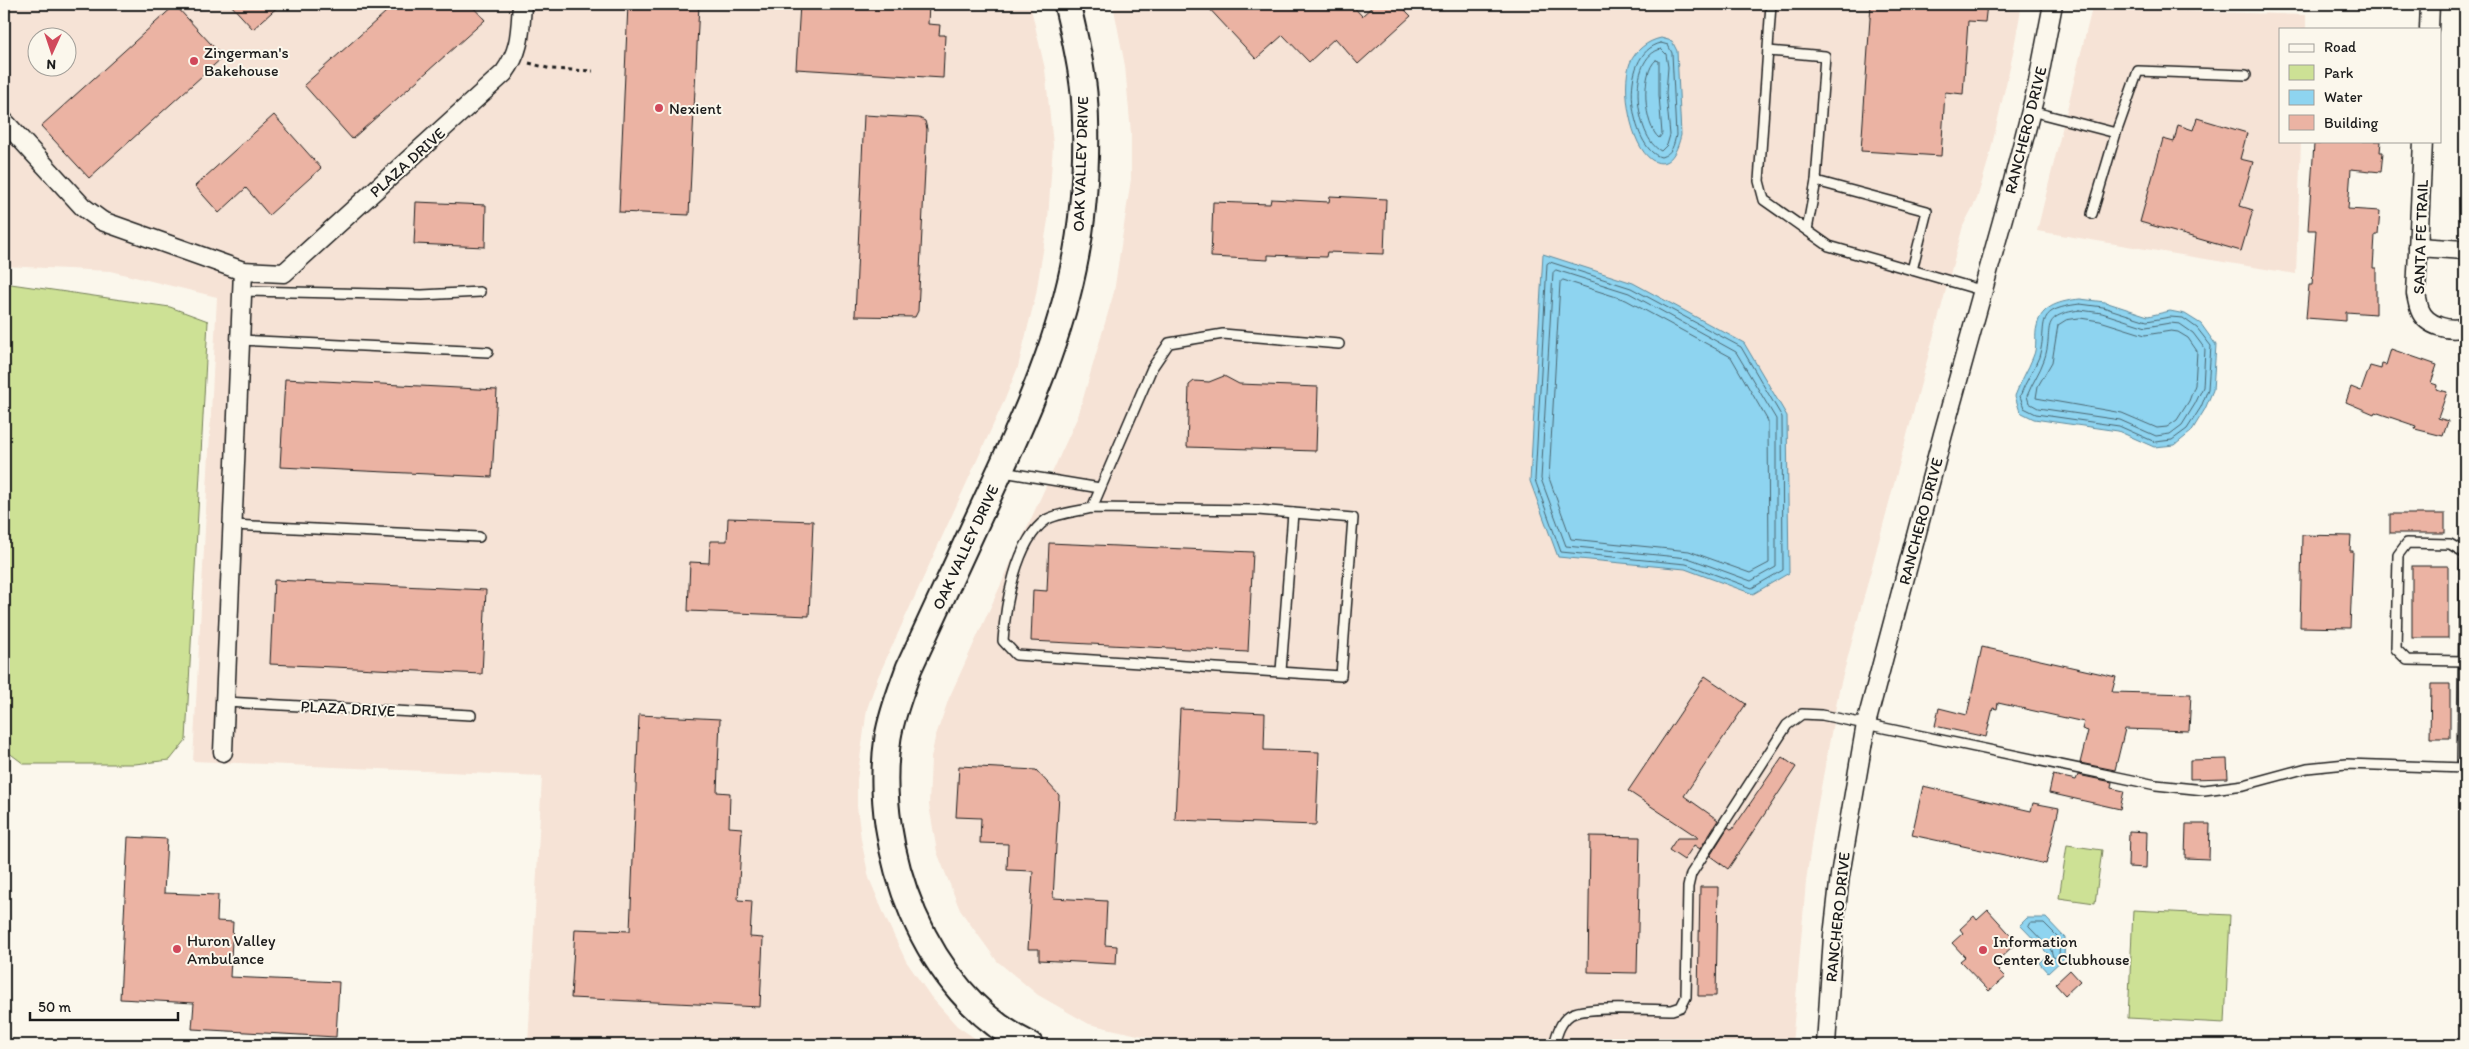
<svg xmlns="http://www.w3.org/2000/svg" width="2469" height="1049" font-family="Itim,sans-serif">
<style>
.built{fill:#f6e3d6;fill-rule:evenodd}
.green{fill:#cde195;stroke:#747e58}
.water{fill:#8ed4f0;stroke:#608a9b}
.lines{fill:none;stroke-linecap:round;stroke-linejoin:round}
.shore{stroke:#4a6671;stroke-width:1}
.building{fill:#ebb3a3;stroke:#1c1c1c}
.lane-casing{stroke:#1c1c1c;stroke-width:12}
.street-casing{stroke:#1c1c1c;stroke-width:21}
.secondary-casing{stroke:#1c1c1c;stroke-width:29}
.path{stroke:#1c1c1c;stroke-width:3;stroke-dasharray:4 4;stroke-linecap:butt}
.lane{stroke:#fbf7ec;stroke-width:9}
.street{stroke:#fbf7ec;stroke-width:18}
.secondary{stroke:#fbf7ec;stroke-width:25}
.poi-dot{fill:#d1495b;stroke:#fbf7ec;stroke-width:2}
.labels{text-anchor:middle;stroke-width:4;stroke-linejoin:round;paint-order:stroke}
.poi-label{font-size:16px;fill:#1c1c1c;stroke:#fbf7ec;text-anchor:start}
.street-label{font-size:16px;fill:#1c1c1c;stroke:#fbf7ec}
</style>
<rect width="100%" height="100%" fill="#fbf7ec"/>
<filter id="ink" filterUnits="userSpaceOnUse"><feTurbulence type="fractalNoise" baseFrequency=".02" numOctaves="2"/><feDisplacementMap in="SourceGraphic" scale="10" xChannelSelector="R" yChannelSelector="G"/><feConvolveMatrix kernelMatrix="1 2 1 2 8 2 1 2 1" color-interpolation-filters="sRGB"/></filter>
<g filter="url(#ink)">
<!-- built -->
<g class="built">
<path d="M 4,4 L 1030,4 L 1045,69 L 1053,145 L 1048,220 L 1036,294 L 1018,367 L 1005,399 L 878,677 L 867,709 L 857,780 L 857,806 L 861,839 L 869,878 L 887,921 L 906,961 L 931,997 L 957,1026 L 985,1045 L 528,1045 L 542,776 L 193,761 L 217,297 L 110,271 L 4,266 ZM 38,38 L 68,38 L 68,68 L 38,68 Z"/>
<polygon points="1113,4 2022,4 2012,58 1989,158 1977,199 1963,226 1839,690 1813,831 1806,882 1792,1045 1376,1045 1160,1040 1089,1024 1038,995 997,961 960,910 937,852 929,805 931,758 935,738 949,698 1078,416 1114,292 1131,179 1131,133 1125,66"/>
<polygon points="2092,8 2306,15 2306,29 2280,29 2280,141 2301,141 2296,274 2037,231"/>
</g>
<!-- green -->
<g class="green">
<polygon points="4,283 170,307 208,321 186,740 170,760 135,764 24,764 4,749"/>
<polygon points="2067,845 2102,850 2095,903 2059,898"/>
<polygon points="2133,910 2230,915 2225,1023 2128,1018"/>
</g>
<!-- water -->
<g class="water">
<path d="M 1661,38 L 1672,41 L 1677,51 L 1681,135 C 1678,148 1670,171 1652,160 C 1630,146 1621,86 1630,63 C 1636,50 1647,41 1661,38 Z"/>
<polygon points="1543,254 1633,283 1744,343 1787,416 1789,573 1753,594 1685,569 1558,557 1530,481"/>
<path d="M 2080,299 L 2105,302 L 2148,316 L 2170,311 L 2185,314 L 2201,324 L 2216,345 L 2213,390 L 2205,409 L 2191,432 L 2175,445 L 2154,447 L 2118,431 L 2034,419 L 2020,412 L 2015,396 C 2020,382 2028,370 2033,357 C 2038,346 2034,336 2037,326 C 2041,305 2062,301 2080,299 Z"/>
<polygon points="2027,918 2046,918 2065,938 2064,958 2048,973 2039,963 2048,954 2020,925"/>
</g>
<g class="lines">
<!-- shore -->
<g class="shore">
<path d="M 1661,43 L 1668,45 L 1672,53 L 1676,135 C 1674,145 1672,154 1661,157 C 1631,150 1615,54 1661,43 Z"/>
<path d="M 1661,49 L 1666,54 L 1668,67 L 1666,93 L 1670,135 L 1667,145 L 1661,151 C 1635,138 1626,57 1661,49 Z"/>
<path d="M 1656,60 L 1659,61 L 1659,95 L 1662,134 L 1659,138 C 1644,126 1640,73 1656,60 Z"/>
<polygon points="1550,262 1631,288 1741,347 1782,417 1783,570 1752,588 1686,564 1561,552 1535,480 1547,264"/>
<polygon points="1556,270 1629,293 1736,352 1776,419 1776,567 1751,581 1688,558 1566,546 1541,479 1553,273"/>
<polygon points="1563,280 1626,300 1731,357 1768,421 1769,563 1750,573 1689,551 1571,539 1549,478 1560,283"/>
<path d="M 2080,304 L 2103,307 L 2147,321 L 2170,317 L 2183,318 L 2197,328 L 2211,346 L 2208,389 L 2201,407 L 2187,429 L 2172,440 L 2155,442 L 2119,426 L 2036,414 L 2024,408 L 2020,396 C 2025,382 2034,370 2039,357 C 2049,323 2031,310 2080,304 Z"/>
<path d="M 2080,310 L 2102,313 L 2146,327 L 2170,323 L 2180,324 L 2193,333 L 2205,349 L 2203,387 L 2195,404 L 2182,425 L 2170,434 L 2156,436 L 2120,420 L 2038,408 L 2029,403 L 2027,396 C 2032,383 2040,372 2044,360 C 2055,330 2036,316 2080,310 Z"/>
<polygon points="2080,318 2100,321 2145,335 2171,331 2178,332 2188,338 2197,351 2195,385 2189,401 2177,420 2167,427 2157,428 2122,413 2036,398 2038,386 2052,362 2058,325 2066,320"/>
<polygon points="2031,923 2044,923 2060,939 2059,955 2057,958 2053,957 2051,950 2029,927"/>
</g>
</g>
<!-- building -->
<g class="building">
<polygon points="230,4 281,4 253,29"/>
<polygon points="395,4 470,4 485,20 352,139 304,85"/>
<polygon points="628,4 699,4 689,215 619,212"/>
<polygon points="800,4 929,4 928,24 940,25 939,35 945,35 943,78 796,69"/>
<polygon points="1205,4 1351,4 1362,16 1375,4 1399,4 1411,16 1358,64 1335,38 1309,62 1283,35 1256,59"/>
<polygon points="1871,4 1987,4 1985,22 1968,21 1963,94 1945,92 1941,156 1861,151"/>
<polygon points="175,5 223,57 89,178 41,126"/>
<polygon points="274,115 321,168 269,215 246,188 219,213 195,186"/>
<polygon points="864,115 919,118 925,121 927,129 918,311 915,317 855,316"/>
<polygon points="2197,118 2247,133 2240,159 2253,162 2240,206 2253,210 2241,251 2140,222 2163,139 2174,142 2178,125 2193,130"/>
<polygon points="2321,141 2381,141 2380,152 2383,152 2381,172 2351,169 2348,209 2380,211 2378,235 2375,235 2373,268 2376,268 2376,314 2346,312 2346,321 2306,318 2309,285 2312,285 2316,230 2308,230 2314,144 2320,144"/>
<polygon points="1330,196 1386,199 1384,254 1327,252 1326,257 1268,255 1268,260 1211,257 1213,202 1270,204 1271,199 1329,202"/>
<polygon points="416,202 486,205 485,247 414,244"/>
<polygon points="2391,349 2437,365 2431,383 2437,385 2436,389 2447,392 2438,418 2448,421 2443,436 2415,429 2416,426 2375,412 2374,414 2346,402 2351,387 2361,391 2370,366 2381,369 2382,364 2386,365"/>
<polygon points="1224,376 1239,384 1318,387 1316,451 1187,447 1189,385 1194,381 1209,382"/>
<polygon points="285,379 497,390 492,477 280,467"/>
<rect x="2390" y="514" width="55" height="19"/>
<polygon points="728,518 813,521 809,616 688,611 690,562 709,563 710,541 727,541"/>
<polygon points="2302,535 2351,536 2350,551 2353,551 2350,628 2300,627"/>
<polygon points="1049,543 1253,552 1248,652 1031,641 1033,590 1047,591"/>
<rect x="2412" y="566" width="36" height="72"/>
<polygon points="274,580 486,590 482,674 270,664"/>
<polygon points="1982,647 2116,677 2112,692 2191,694 2189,731 2125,729 2115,770 2080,763 2088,731 2082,729 2084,722 1998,703 1997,709 1993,708 1986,737 1935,726 1939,708 1967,715"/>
<polygon points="1705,676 1746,704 1684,796 1718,820 1700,849 1694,845 1684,860 1669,850 1677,838 1699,838 1628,791"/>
<polygon points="2431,684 2450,684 2450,738 2430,738"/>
<polygon points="1180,709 1265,713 1264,750 1319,752 1316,825 1175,820"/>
<polygon points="639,715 720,719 717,792 730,793 729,827 742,828 738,900 752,901 750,937 763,938 760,1007 571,998 575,929 630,931"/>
<polygon points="1782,757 1796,767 1728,869 1710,856 1728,827 1732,830"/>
<polygon points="2227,759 2228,778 2190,779 2190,760"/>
<polygon points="959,766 1036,770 1059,795 1053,898 1107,901 1105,945 1117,946 1116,964 1039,960 1039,949 1028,949 1033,871 1007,870 1008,844 980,843 981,818 956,817"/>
<polygon points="2053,775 2076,780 2078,775 2112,782 2111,788 2124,791 2120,809 2049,793"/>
<polygon points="1923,786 2031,811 2033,803 2059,808 2046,864 1912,835"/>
<polygon points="2186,824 2210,824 2209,859 2185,858"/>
<polygon points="2129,831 2147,832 2146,868 2128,867"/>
<polygon points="1590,836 1640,837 1637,973 1588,972"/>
<polygon points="128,837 167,839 164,893 218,895 217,921 233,922 230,977 339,982 336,1037 192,1029 194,1003 120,999"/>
<polygon points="1700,887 1718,887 1716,996 1698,996"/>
<polygon points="1988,910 2017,942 1993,965 2005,977 1989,991 1960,961 1965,957 1952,943 1963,933 1960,929 1974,916 1977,920"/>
<polygon points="2070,970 2080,981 2065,995 2055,984"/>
</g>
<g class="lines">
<defs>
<g id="lane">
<polyline points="1771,4 1759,181 1764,200 1829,246 1984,291"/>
<polyline points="1768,51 1825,56 1816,181"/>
<polyline points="2031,111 2116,133 2138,71 2246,75"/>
<polyline points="2092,214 2116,133"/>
<polyline points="1807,230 1816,181 1927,211 1912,270"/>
<polyline points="243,291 422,295 480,292"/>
<polyline points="240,340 488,352"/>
<polyline points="1003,472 1100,488"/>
<path d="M 1092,508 L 1258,510 L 1353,518 L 1341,676 L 1016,655 L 1003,641 C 1005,606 1016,541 1046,520 C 1055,514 1080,511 1092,508 Z"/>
<polyline points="1092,508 1152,368 1169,343 1223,334 1339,344"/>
<polyline points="233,525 479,537"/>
<polyline points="2464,661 2407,660 2396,649 2398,555 2407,543 2450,544 2465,553"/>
<polyline points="1281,671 1293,513"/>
<polyline points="226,702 471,715"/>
<polyline points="2462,768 2465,561"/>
<path d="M 1554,1045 C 1557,1034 1560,1022 1570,1015 C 1585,1005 1652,1010 1672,1010 L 1681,1007 L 1686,997 L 1688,887 L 1691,874 L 1787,725 L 1802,714 L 1822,715 L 2156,785 L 2204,790 L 2244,785 L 2307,768 L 2346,764 L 2465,768"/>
</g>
<g id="street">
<polyline points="2429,29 2430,4"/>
<path d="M 4,121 L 83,207 L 102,221 L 243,271 L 284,273 L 504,73 C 521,50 520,32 522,4"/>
<path d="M 2423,141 L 2416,294 C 2417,299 2418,305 2420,310 C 2426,326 2450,332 2465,327"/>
<polyline points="2418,247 2465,250"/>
<polyline points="223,752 243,271"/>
<polyline points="1826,1045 1833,936 1840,875 1866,724 1943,434 2011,189 2037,87 2053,4"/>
</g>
<path id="secondary" d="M 1030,1045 C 925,995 871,848 888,737 C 892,713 901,691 909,668 C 937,608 965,547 993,486 C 1028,411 1061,337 1076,255 C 1085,208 1088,141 1084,93 C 1081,63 1074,33 1067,4"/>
</defs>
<!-- lane casing -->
<use href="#lane" class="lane-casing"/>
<!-- street casing -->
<use href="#street" class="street-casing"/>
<!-- secondary casing -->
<use href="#secondary" class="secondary-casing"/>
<!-- path -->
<polyline class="path" points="529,63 551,69 593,71"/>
<!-- lane -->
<use href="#lane" class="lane"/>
<!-- street -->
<use href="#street" class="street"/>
<!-- secondary -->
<use href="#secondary" class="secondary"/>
</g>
</g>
<!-- markers -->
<g class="poi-dot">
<circle cx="194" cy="61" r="5"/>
<circle cx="659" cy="108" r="5"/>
<circle cx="177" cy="949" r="5"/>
<circle cx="1983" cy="950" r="5"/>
</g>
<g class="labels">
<!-- poi labels -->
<g class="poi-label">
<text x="204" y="58">Zingerman's<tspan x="204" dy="18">Bakehouse</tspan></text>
<text x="669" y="114">Nexient</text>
<text x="187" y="946">Huron Valley<tspan x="187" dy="18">Ambulance</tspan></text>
<text x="1993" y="947">Information<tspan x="1993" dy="18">Center &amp; Clubhouse</tspan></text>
</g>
<!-- street labels -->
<g class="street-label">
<text transform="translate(2025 130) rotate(-76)" y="6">RANCHERO DRIVE</text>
<text transform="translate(407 162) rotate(-42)" y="6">PLAZA DRIVE</text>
<text transform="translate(1080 164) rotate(-88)" y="6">OAK VALLEY DRIVE</text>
<text transform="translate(2420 237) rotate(-88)" y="6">SANTA FE TRAIL</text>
<text transform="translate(1920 521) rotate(-75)" y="6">RANCHERO DRIVE</text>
<text transform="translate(965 547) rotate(-65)" y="6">OAK VALLEY DRIVE</text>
<text transform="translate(348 708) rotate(3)" y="6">PLAZA DRIVE</text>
<text transform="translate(1837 917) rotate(-84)" y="6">RANCHERO DRIVE</text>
</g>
</g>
<!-- margin -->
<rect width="2469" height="1049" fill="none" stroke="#fbf7ec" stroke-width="20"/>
<rect x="10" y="10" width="2449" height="1029" fill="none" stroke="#1c1c1c" stroke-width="2" filter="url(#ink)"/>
<!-- legend -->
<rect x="2279" y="28" width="162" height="115" fill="#fbf7ec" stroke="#a29f99"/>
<rect x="2289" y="44" width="25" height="8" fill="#fbf7ec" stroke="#a29f99"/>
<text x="2324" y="52" font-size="15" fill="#1c1c1c">Road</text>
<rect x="2289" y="65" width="25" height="15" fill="#cde195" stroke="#a29f99"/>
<text x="2324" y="78" font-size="15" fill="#1c1c1c">Park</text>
<rect x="2289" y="90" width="25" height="15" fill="#8ed4f0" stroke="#a29f99"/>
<text x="2324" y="102" font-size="15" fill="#1c1c1c">Water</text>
<rect x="2289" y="115" width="25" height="15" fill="#ebb3a3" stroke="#a29f99"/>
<text x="2324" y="128" font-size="15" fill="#1c1c1c">Building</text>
<!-- north arrow -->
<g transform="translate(52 52) rotate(183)"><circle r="24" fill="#fbf7ec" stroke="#a29f99"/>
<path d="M0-4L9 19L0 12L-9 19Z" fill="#d1495b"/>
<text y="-8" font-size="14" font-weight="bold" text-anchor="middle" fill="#1c1c1c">N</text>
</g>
<!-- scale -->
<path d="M30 1012v8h148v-8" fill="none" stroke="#1c1c1c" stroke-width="2.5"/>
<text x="38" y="1012" font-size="15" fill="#1c1c1c" stroke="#fbf7ec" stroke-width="4" paint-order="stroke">50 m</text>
</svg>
